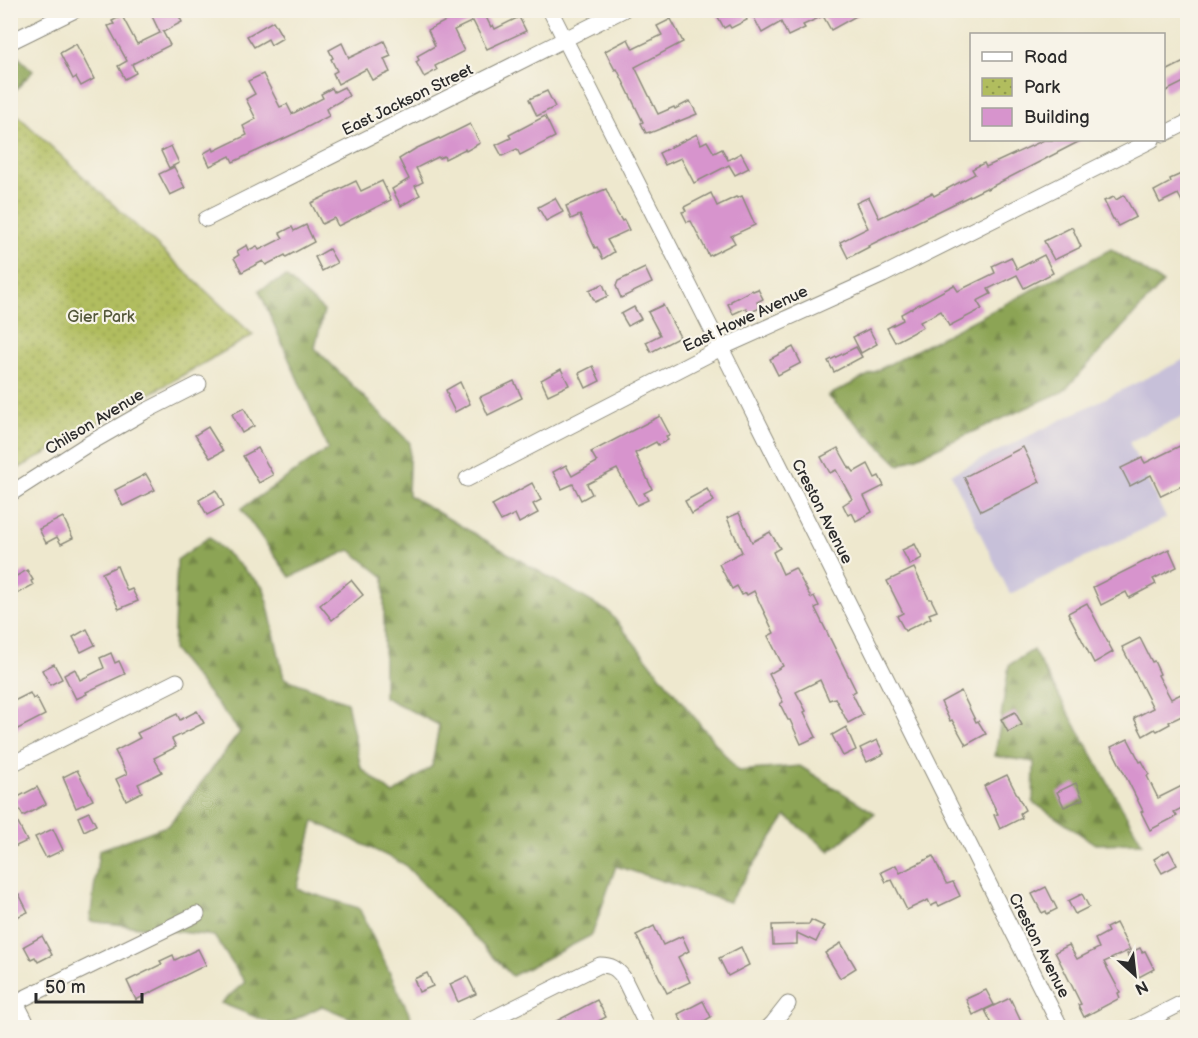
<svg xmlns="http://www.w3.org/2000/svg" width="1198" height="1038" font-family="'Balsamiq Sans',sans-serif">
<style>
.industrial{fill:#c7c0d9}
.forest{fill:url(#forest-firs);stroke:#5c6840;stroke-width:1.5}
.park{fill:url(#park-dots);stroke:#6e7444;stroke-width:1.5}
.building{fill:#d794cd}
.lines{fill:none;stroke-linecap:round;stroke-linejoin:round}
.street-casing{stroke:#8c8a7c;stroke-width:17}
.street{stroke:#fff;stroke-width:15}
.labels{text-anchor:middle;stroke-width:4.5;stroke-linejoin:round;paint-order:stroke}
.street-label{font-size:16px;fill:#2b2b2b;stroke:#f7f3e8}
.park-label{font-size:16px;fill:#53573a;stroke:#f7f3e8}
</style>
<defs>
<pattern id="forest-firs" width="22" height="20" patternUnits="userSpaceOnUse" patternTransform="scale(1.5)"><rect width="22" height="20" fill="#8ca455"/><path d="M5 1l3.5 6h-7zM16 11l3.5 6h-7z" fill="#738647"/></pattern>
<pattern id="park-dots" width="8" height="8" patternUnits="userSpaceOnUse" patternTransform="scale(1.5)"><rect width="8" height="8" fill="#b1bd5e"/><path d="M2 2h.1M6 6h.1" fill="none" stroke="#909a4e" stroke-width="1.8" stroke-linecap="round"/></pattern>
</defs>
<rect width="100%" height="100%" fill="#f7f3e8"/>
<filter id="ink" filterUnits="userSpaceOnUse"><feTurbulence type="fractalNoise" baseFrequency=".0167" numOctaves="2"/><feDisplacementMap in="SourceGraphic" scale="12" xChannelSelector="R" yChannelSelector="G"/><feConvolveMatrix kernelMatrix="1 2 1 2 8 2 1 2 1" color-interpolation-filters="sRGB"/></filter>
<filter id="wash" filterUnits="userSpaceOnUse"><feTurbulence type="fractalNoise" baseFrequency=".008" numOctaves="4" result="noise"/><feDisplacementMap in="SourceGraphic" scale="24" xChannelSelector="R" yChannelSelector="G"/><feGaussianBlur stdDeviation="1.35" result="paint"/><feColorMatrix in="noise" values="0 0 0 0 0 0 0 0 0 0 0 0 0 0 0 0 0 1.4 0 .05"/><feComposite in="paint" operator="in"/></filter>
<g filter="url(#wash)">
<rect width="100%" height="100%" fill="#eee8ce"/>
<!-- industrial -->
<polygon class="industrial" points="1187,358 1187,414 1129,442 1166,518 1010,594 951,474"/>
<!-- forest -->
<g class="forest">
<polygon points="11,50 33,71 11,95 10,94"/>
<polygon points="1111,249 1163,283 1064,391 899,465 828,396"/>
<polygon points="286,277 324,311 315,348 410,443 408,495 609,612 738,771 800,766 875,813 830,851 786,816 729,902 616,866 592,935 512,976 404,864 314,821 297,889 359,908 413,1022 408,1027 372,1027 322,1006 280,1027 221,1003 245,982 214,936 90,921 99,850 169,825 240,732 173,650 177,560 209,537 264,588 284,678 347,702 361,768 393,794 432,766 439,725 384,697 384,577 350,550 290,577 241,509 328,449 259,290"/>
<polygon points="1033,650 1142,843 1095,844 1033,802 1034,762 995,756 1009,665"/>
</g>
<!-- park -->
<polygon class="park" points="11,109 253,335 11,473 10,473"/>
<g id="blocks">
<!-- building -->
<g class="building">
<polygon points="149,10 176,10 182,22 163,32 170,45 132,64 136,73 125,79 118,66 127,61 108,26 114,24 112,21 122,16 137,44 160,33"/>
<polygon points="467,10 494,10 485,15 491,27 493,25 495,29 519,17 526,31 487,49 473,21 454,30 464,51 435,66 437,70 424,77 416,62 419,60 417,56 435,46 428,30"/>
<polygon points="727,10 743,10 747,20 731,28 729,25 724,28 717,15"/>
<polygon points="750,10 867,10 831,30 823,16 803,25 805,28 788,36 781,22 762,33"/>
<polygon points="671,19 683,42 635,67 658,114 674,107 675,109 690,101 697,114 650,133 650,132 646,133 641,123 643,122 617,69 615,70 605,51 628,39 633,49 662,35 657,26"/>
<polygon points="273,21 283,38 271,45 268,39 254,47 247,36"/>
<polygon points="384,41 391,56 384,59 390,72 372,80 366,69 338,84 333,73 337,71 331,59 333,58 329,50 342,43 349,58"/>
<polygon points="76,44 94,79 81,86 76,77 73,79 60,53"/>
<polygon points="1188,60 1188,80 1164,92 1164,72"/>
<polygon points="263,74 280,107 287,104 292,114 323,98 321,94 332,88 334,92 344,87 349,96 326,109 329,116 296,133 233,162 230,156 210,166 204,153 213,148 214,151 247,135 243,126 256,119 246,99 255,94 248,81"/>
<polygon points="547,91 555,107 537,116 529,99"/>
<polygon points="545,116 555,137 520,155 517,149 502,156 496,145 511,138 509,135"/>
<polygon points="470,124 480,143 466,151 465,149 445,159 444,156 439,158 438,157 416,168 423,182 415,186 420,195 401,206 392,189 409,179 399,159 415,149 439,138 440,139"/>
<polygon points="697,134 701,144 707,141 714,153 722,149 728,160 741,153 749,168 735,175 729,165 694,183 681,158 665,165 659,153"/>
<polygon points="1044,140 1082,140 987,189 986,188 868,246 869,247 848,258 840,242 868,228 856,203 869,197 879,218 932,193 934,196 975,174 972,169 984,163 986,167"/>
<polygon points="171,146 179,163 169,168 161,151"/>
<polygon points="174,167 185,188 170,195 159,174"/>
<polygon points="1188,171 1188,213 1178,194 1160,203 1154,191 1171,182 1170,179"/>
<polygon points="356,181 361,191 382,181 391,200 338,226 334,218 322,224 311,203"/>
<polygon points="606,189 617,213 622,221 624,220 629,230 607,240 614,252 603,259 597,247 595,248 580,215 571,219 566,206"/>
<polygon points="711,193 717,206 736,197 737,198 742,196 755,225 731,236 735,243 709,256 691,221 687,222 682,212 686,211 684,207"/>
<polygon points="1124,195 1136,217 1118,226 1114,219 1113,219 1104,201 1114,197 1116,200"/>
<polygon points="555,198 563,212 546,221 538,207"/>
<polygon points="306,225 314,242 286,257 285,255 266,265 263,261 242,272 234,258 239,255 237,251 247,245 249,250 257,246 259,250 283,238 280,233 292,227 294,231"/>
<polygon points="1072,227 1081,247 1054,260 1044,241"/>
<polygon points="329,249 337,263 322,271 315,257"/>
<polygon points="1044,255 1053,273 1024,288 1017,275 988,289 991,294 977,301 982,309 949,326 941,311 920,322 923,327 895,342 887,328 903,320 901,314 954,285 958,291 995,273 992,266 1011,257 1017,269"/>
<polygon points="645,268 652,283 621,298 616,286 618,281"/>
<polygon points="603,284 608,296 595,302 589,290"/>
<polygon points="758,289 763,299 757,302 760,308 749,313 746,308 733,314 728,304 731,302 731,301 752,290 753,291"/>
<polygon points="663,305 680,337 651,352 646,342 660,335 648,312"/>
<polygon points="634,307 641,319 628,326 621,314"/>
<polygon points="869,329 877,344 861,353 853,337"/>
<polygon points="793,347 801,363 778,375 770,359"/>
<polygon points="856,347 862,357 834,372 828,361"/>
<polygon points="593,366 600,381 586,388 579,373"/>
<polygon points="561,369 569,385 548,395 541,380"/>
<polygon points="514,381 522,398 488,415 480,397"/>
<polygon points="460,382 470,404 455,412 447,396 448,395 446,390"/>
<polygon points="244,408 254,426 242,433 232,414"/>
<polygon points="660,416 670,435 666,436 668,440 658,445 656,442 635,453 652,489 644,493 648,500 637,505 617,469 587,484 592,494 581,500 573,484 562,489 553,472 566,465 572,476 597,462 591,452"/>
<polygon points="208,427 223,451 210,458 195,435"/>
<polygon points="1188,442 1188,483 1161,496 1151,475 1130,486 1121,468 1142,458 1145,463"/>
<polygon points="1023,447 1040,482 981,511 964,477"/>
<polygon points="258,448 273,475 259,483 243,456"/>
<polygon points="838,448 850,469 851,468 854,472 868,464 875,478 879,476 884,486 864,496 872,512 856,521 852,513 848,515 843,505 852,499 836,470 830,473 821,457"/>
<polygon points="146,474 155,490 123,506 115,490"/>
<polygon points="532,483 541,500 533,504 538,513 519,523 515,514 501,521 492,505"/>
<polygon points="707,489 714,501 692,514 685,501"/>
<polygon points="216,490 224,506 207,515 199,500"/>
<polygon points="739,513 752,542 770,532 780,548 773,552 783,574 795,568 811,598 814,596 819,606 815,608 856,691 852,693 863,715 848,723 835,698 829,700 820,680 796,692 806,711 804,712 816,737 801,744 790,720 788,720 780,704 783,702 769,674 783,666 768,636 774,633 754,591 747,595 746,593 742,595 737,586 732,589 719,564 742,552 727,518"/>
<polygon points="63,517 73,538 61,544 57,537 46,543 39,529"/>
<polygon points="915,544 922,558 910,565 902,550"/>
<polygon points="1169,549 1177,567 1153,579 1156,584 1129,598 1126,592 1101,605 1093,587"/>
<polygon points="117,566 127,591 132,589 138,601 119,609 102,573"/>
<polygon points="914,568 929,599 931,599 937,611 929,614 931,618 905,631 897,616 903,613 887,581"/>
<polygon points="27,570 33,580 31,581 33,585 18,593 11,579"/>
<polygon points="351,580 363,595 332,620 320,605"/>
<polygon points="1087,603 1113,652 1094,663 1068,613"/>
<polygon points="87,629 95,645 81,652 73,637"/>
<polygon points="1140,638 1152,662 1154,661 1160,674 1158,675 1171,699 1183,693 1188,700 1188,713 1169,722 1170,724 1157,731 1155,729 1143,736 1134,718 1153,708 1122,647"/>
<polygon points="111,653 115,663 119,661 125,674 86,692 87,694 76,699 64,675 75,669 80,680 104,668 100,658"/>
<polygon points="54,664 62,679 50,685 42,670"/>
<polygon points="961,691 976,722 978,721 986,734 966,745 952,720 950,721 941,702"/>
<polygon points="30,693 33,699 36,697 45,715 10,733 10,703"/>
<polygon points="197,711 204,723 172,739 176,747 154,758 162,772 138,784 142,792 126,800 116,779 127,774 115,751 140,738 137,733 150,727 177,714 180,720"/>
<polygon points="1015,712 1022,725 1008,732 1001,719"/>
<polygon points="846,727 856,750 843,756 832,735"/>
<polygon points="1128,739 1140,762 1142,761 1149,774 1147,776 1158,798 1188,783 1188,805 1174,812 1177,816 1150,830 1141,812 1143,811 1111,747"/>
<polygon points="877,740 884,754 867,762 860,748"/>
<polygon points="77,770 93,800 76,808 63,777"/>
<polygon points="1007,775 1025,810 1020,813 1022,818 1000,829 994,815 998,814 984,786"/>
<polygon points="1076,783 1083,799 1064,807 1057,792"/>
<polygon points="37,787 46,804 23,816 14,799"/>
<polygon points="10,808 27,841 10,849"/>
<polygon points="89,812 96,825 84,831 78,817"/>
<polygon points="53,829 63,850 46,858 35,837"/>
<polygon points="1169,850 1177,865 1162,873 1154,859"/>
<polygon points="933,856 946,883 947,884 953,882 960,896 939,906 937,903 931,906 928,900 907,910 892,880 886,882 881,872 896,865 900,873"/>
<polygon points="1046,887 1057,909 1047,914 1046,911 1042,913 1032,894"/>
<polygon points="19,894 28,912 10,920 10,899"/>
<polygon points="1082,894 1089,907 1075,914 1068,901"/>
<polygon points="811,920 824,926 816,942 797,933 797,944 773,945 772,925 809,924"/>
<polygon points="1116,923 1130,950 1104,962 1120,992 1118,993 1120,998 1084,1017 1078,1005 1081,1004 1055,952 1069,945 1077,959 1099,948 1095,939 1108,932 1106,928"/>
<polygon points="654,926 663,945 682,936 689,951 678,957 690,982 667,993 649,957 648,958 636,935"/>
<polygon points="42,936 52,955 38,962 35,957 31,959 24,946"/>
<polygon points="841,943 856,968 840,978 825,953"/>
<polygon points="741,947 749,965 728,976 719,958"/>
<polygon points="1140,948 1142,952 1145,951 1154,969 1139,977 1127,954"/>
<polygon points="198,949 206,965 136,1000 127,981 162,964 160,961 173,955 175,960"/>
<polygon points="427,973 433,986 419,992 414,979"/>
<polygon points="467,976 476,994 458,1002 450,984"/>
<polygon points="986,990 994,1005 973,1015 966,999"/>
<polygon points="1010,998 1024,1028 994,1028 985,1010"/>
<polygon points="597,1000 606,1017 585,1028 543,1028"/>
<polygon points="703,1001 711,1017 692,1028 685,1028 678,1014"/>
</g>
</g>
</g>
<g filter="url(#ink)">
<use href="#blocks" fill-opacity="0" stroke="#8c8a7c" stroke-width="1.5"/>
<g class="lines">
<defs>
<g id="street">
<polyline points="550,10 721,348 1061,1028"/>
<polyline points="10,42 75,10"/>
<polyline points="1164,134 1188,122"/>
<polyline points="206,219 623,10"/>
<polyline points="467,479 721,348 883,275 1152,140"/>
<polyline points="10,494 88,444 144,412 199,384"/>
<polyline points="10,765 177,681"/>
<polyline points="10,991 29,1028"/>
<polyline points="10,1005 197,914"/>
<path d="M 474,1028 L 600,965 C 611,965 616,968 623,977 L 648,1028"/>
<polyline points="768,1028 773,1023 788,1004"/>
<polyline points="1133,1028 1188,1000"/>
</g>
</defs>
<!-- street casing -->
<use href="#street" class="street-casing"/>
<!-- street -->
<use href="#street" class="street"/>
</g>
</g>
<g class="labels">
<!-- street labels -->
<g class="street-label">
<text transform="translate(407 99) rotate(-26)" y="6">East Jackson Street</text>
<text transform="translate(745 318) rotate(-25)" y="6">East Howe Avenue</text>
<text transform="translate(94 421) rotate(-31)" y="6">Chilson Avenue</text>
<text transform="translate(823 511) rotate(63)" y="6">Creston Avenue</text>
<text transform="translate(1040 945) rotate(63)" y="6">Creston Avenue</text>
</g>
<!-- park labels -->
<g class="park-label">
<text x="101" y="322">Gier Park</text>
</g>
</g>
<!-- margin -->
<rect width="1198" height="1038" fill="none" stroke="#f7f3e8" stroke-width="36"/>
<!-- legend -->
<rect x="970" y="33" width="195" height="108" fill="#f7f3e8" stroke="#a5a39c" stroke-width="1.5"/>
<rect x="982" y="52" width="30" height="9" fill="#ffffff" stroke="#a5a39c" stroke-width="1.5"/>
<text x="1024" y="63" font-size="18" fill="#2b2b2b">Road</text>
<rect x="982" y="78" width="30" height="18" fill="url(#park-dots)" stroke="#a5a39c" stroke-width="1.5"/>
<text x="1024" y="93" font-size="18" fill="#2b2b2b">Park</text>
<rect x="982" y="108" width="30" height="18" fill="#d794cd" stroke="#a5a39c" stroke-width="1.5"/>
<text x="1024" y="123" font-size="18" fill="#2b2b2b">Building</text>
<!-- north arrow -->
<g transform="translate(1135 975) rotate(153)" stroke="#f7f3e8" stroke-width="4.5" paint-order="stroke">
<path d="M0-4.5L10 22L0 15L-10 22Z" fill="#2b2b2b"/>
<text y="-9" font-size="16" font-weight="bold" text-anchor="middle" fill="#2b2b2b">N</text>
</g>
<!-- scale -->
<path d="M36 993v9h106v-9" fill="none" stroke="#2b2b2b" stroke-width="3"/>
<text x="45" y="993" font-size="18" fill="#2b2b2b" stroke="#f7f3e8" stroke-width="4.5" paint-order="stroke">50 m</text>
</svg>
